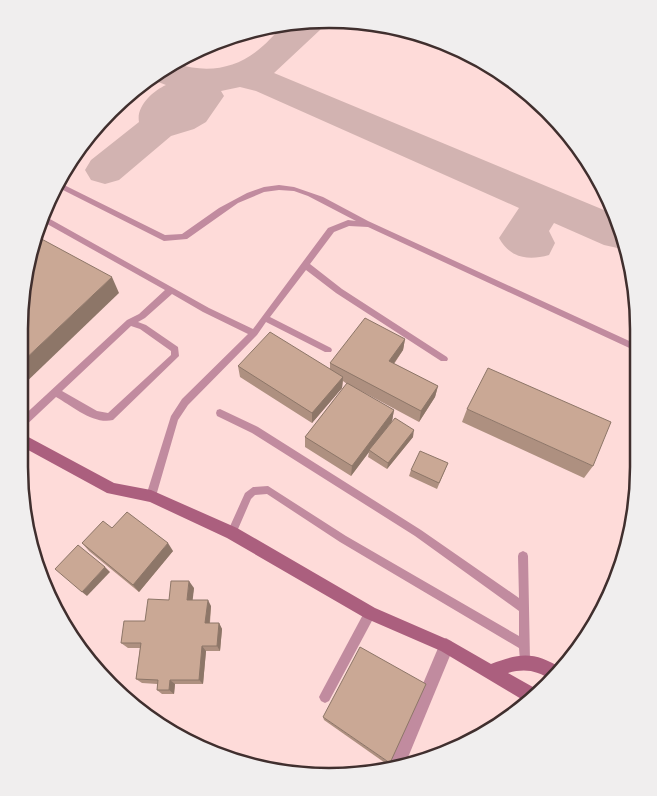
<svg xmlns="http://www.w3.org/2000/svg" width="657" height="796" font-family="Arial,sans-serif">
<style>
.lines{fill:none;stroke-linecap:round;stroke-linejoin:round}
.taxiway{fill:#d2b3b1;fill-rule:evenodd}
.lane{fill:#c18b9f;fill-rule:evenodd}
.street{fill:#c18b9f;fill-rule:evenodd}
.secondary{fill:#ab5f7e;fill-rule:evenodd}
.wall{fill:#ae9080}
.shaded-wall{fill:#8d7668}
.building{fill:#caa895;stroke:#8d7668}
.rim{fill:none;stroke:#402f2e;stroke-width:2.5}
</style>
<rect width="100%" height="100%" fill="#fedbd9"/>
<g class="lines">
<!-- taxiway -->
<path class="taxiway" d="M 323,20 L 325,23 L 320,30 L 274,73 L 616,215 L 622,249 L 604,245 L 554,223 L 549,231 L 555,243 L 549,255 C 528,261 510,258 499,238 L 519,208 L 256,91 L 240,87 L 221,91 L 224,96 L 206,122 L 194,129 L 171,136 L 119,180 L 105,184 L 91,180 L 85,170 L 91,160 L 139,122 C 136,106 153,91 166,85 L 153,80 L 177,64 C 210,74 239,68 264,45 C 270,40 277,30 284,28 C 296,23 311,22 323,20 Z"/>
<!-- lane -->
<g class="lane">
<path d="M 60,183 L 165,235 L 182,234 L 219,208 L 247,193 L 264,187 L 279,185 L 294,187 L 323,197 L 368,221 L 638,345 L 638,352 L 368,227 L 349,226 L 334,232 L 310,264 L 342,289 L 447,357 L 448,359 L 447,361 L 441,361 L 336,293 L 306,270 L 270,317 L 331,348 L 332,350 L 331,352 L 325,352 L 266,322 L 257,335 L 188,405 L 178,420 L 156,496 L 154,499 L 151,500 L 148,499 L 146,496 L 171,416 L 182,399 L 248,334 L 203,312 L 172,294 L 145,318 L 138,322 L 146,325 L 178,347 L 179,356 L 113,420 C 94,425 72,406 56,397 L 22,429 L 19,430 L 19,420 L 127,320 L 139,314 L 165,290 L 40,220 L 41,214 L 209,308 L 253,329 L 328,228 L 348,220 L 356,221 L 308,196 L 294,191 L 279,190 L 264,192 L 238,203 L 187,239 L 164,241 L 57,187 ZM 131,326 L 140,329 L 171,351 L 171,355 L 108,413 L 97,411 L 62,391 Z"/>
<polygon points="220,409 258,427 421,530 519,598 518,556 519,553 523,551 527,553 528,556 530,661 529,665 525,666 521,665 520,661 519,648 340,542 267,494 255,495 251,499 235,536 232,538 229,536 227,533 245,493 253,487 268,486 346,536 519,636 519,611 415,536 252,433 217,416 216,413 217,410"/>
<polygon points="634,438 638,439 638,447 631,445 629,442 631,439"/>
<polygon points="27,523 33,526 35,529 33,532 30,534 27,533"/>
<polygon points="370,608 374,609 375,613 374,617 329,701 325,703 321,701 319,697 321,693 366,609"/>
</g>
<!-- street -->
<polygon class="street" points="446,638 451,641 454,646 404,767 388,771 387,769 441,641"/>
<!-- secondary -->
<path class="secondary" d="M 19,432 L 114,483 L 151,490 L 237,528 L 375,608 L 451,641 L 491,664 C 522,652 535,652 563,669 L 552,680 C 537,671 526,668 508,673 L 540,691 L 528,703 L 441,651 L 365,618 L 227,538 L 150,502 L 107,493 L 19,445 Z"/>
</g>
<!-- wall -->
<g class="wall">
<polygon points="405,339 403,350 394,364 438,386 435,397 419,422 350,385 394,410 392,421 380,437 413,437 387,469 368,457 369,452 351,476 305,447 305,437 347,384 343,381 342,388 312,423 240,377 238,366 330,369 330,363"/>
<polygon points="467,409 593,466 584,478 462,422"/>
<polygon points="448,463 437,489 409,476 411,470"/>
<polygon points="638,485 638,488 633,511 627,508"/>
<polygon points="82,543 173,551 139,592 89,551"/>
<polygon points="194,588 192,600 211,606 210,623 219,623 222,629 220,651 206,651 203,684 175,684 174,694 162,694 157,690 157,684 142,683 136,679 140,648 128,648 121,643 145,621"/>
<polygon points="323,717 390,763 388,765 324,720"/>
</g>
<!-- shaded-wall -->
<g class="shaded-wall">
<polygon points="112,277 119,293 19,389 19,365"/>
<polygon points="405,339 403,350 387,373 389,361"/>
<polygon points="343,377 342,388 312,423 312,413"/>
<polygon points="438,386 435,397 419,422 421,411"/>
<polygon points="394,410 392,421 370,451 369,450 369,452 351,476 352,466"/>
<polygon points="414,430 413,437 387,469 388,463"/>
<polygon points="168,543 173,551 139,592 133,585"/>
<polygon points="105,567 110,572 87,596 82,592"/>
<polygon points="189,581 194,588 192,606 187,600"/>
<polygon points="208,600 211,606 209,628 205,623"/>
<polygon points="219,623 222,629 220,651 217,646"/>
<polygon points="202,646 206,651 203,684 199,680"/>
<polygon points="170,680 175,684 174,694 169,690"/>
</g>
<!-- building -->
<g class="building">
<polygon points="36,236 112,277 19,365 19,308"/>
<polygon points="365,318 405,339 389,361 438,386 421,411 330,363"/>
<polygon points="270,332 343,377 312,413 238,366"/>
<polygon points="488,368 611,422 593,466 467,409"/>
<polygon points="347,383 394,410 352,466 305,437"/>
<polygon points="395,418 414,430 388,463 369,450"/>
<polygon points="420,451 448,463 439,483 411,470"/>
<polygon points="127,512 168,543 133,585 82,543 103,521 112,528"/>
<polygon points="78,545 105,567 82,592 55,569"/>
<polygon points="171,581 189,581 187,600 208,600 205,623 219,623 217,646 202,646 199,680 170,680 169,690 157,690 158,680 136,679 141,643 121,643 124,621 145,621 148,599 169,600"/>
<polygon points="360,647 426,684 390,763 323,717"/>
</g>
<!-- crop -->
<path d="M0 0H657V796H0ZM329 28H329A301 301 0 0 1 630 329V467A301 301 0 0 1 329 768H329A301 301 0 0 1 28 467V329A301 301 0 0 1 329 28Z" fill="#f0eeee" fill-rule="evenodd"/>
<path class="rim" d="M329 28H329A301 301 0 0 1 630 329V467A301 301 0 0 1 329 768H329A301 301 0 0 1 28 467V329A301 301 0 0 1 329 28Z"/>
</svg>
